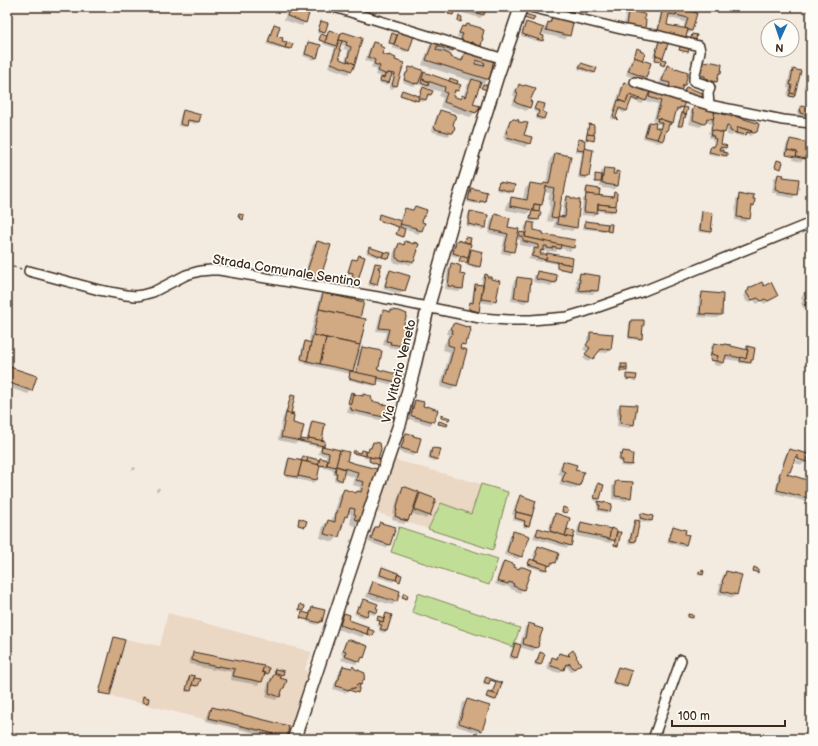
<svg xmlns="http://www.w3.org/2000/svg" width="818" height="746" font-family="'Balsamiq Sans',sans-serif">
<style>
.built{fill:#ead7c4}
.green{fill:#c1de96;stroke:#7e845a}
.shadow{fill:#0003;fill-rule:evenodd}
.building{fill:#d1a982;stroke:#3b2a1e;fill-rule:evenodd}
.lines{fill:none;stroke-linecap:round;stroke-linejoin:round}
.street-casing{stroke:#3b2a1e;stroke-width:12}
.secondary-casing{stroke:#3b2a1e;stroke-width:15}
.path{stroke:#3b2a1e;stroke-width:1.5;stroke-dasharray:3 3;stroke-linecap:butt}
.street{stroke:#fdfcf7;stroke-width:9}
.secondary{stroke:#fdfcf7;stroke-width:12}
.labels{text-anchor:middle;stroke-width:3.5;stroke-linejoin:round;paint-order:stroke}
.street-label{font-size:13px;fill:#3b2a1e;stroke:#fdfcf7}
</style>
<rect width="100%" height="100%" fill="#f4ebe0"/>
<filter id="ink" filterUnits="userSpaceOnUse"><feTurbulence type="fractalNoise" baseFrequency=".025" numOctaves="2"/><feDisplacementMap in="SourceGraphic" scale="8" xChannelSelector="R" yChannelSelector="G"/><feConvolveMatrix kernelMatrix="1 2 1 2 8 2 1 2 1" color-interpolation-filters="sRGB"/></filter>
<g filter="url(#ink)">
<!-- built -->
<g class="built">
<polygon points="392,459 481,484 471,514 441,504 428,529 375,512"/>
<polygon points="168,613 312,652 305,669 308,672 287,739 284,739 98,693 114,637 160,646"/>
</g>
<!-- green -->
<g class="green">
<polygon points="481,484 508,492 493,550 428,529 441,503 471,514"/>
<polygon points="399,527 498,559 489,585 391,552"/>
<polygon points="418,593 520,628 513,647 412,612"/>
</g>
<!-- shadow -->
<g class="shadow">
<polygon points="295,7 304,7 305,22 302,26 284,20 286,13 290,10 293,11"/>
<polygon points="465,7 487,7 485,9 483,15 480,18 463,13"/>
<polygon points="628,7 640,7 640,9 637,11 635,11 635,13 644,14 623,29 626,12 627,10"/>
<path d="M 663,7 L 667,7 L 696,14 L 692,31 L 688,34 L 686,34 L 685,36 L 682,40 L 656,34 L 661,10 ZM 667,17 L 685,22 L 683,29 L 666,25 Z"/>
<polygon points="552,18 569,35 565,39 543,34 545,27"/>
<path d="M 321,22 L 324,33 L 321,35 L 326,37 L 327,33 L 329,31 L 361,39 L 351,70 L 348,74 L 328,67 L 335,48 L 323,44 L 324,42 L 319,41 L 320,36 L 321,35 L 317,33 L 319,25 ZM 340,44 L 345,46 L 343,49 L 348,50 L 345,62 L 339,59 L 338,58 L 338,50 Z"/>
<polygon points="526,23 540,36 542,40 540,42 521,36 524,25"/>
<polygon points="274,26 276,37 290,49 289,50 284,48 282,49 266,44 272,28"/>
<polygon points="462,27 480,46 477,49 458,43 461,38 457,37 459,31"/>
<polygon points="399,32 408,50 406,52 392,48 393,45 389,43 392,35 396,36"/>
<polygon points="660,39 660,59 664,61 662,66 660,65 661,62 655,60 655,57 653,57 658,41"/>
<polygon points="434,40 452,50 448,55 450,58 460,61 462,55 467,50 493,59 489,77 483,84 480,83 472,104 477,111 470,117 440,107 443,98 439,96 441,92 417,84 415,86 413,85 412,86 403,82 404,77 410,68 419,79 425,73 448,82 450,79 457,91 451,97 459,99 462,97 463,97 467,85 471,81 422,65 430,45"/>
<polygon points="309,43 316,58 314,60 303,56 307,45"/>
<polygon points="373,43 381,55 403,64 396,86 392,89 389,88 393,78 390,77 388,83 386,85 379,83 379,81 383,77 375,75 377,70 371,67 373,63 365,61 370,46"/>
<polygon points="637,49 641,60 650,64 645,78 642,81 626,75 630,62 633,59 632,59 635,52"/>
<polygon points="700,62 720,73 717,76 716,82 712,85 694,78"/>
<polygon points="581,64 595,72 592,74 578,69 579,66"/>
<polygon points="668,66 684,85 682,86 680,92 684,102 682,108 679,111 676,110 675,112 672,123 669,126 667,126 662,140 660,143 643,138 647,125 649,123 654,128 659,129 661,125 655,123 656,122 653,121 658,104 645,101 642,104 631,100 627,111 624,113 617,110 615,118 613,120 611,118 621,87 625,84 647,96 651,91 666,92 667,87 659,84 664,70"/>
<polygon points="793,70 799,71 793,98 787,96 789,88 787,88 790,73"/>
<polygon points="809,78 811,78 811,102 807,101 810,89 804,87 806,81"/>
<polygon points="519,86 529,101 529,107 526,111 512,105 515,97 513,95 515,89"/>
<polygon points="423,88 431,94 428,97 426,96 425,100 423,102 417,100 416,101 400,96 402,91 418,97 421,90"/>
<polygon points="537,103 543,119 541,121 536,119 538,113 533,111 535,105"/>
<polygon points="695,107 715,113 719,108 721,114 756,132 751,136 749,135 749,133 747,135 745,134 743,137 733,134 732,136 727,135 727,130 725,129 723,133 723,132 710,129 711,124 705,121 705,123 700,127 689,124 691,117 690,116 691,110"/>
<polygon points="802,107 811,109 811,120 797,116 798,110"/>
<polygon points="183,111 199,116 198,122 196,124 187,122 186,125 184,127 178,126 181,113"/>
<polygon points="440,111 454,127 452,133 448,136 433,132 432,130 437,115"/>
<polygon points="510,121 517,122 523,135 529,143 525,147 504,140 505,137 503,137 507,125"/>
<polygon points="709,131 722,134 719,145 725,147 722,149 722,153 726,155 724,157 708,154 708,152 721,156 721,153 709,151 711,147 712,147 714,141 712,140 712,138 709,138 710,134 708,133"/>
<polygon points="579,140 583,149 592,150 588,177 586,179 578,178 582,153 575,152 577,142"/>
<polygon points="790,140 805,158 801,162 793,160 794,155 784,153 787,143"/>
<polygon points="555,154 563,192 560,197 557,217 562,217 564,201 567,197 576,227 572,231 554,227 555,219 552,222 547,221 550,207 549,206 550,199 548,199 550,193 544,192 541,205 539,207 538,219 536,221 529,221 530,214 532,212 533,208 527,214 506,210 507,203 512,198 523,200 525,189 530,184 542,186 544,184 546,184 550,159"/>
<polygon points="604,169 612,175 614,175 617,172 617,186 614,189 602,188 602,186 599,186 600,183 595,182 595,176 596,175 601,175 601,172"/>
<polygon points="778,175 782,178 796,194 793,198 776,195 776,193 772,193 774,178"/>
<polygon points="499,183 512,191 510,193 496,190 497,185"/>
<polygon points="587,188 597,197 610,198 611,197 614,193 614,210 612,213 596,211 596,213 593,216 581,215 583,199 585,197 585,190"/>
<polygon points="471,189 484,201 482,203 478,202 476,204 467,202 469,192"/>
<polygon points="740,195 746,196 748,195 753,205 750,208 749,218 745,222 735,220 736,199"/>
<polygon points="415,207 424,216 422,218 421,231 418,234 413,232 413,231 404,229 401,237 396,235 398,228 378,220 379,216 399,222 402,213 406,209 412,210"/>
<polygon points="470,212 485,228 483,230 466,226 468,214"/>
<polygon points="703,212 710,231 708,233 698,232 701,214"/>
<polygon points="495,216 516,237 520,233 523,234 525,226 528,223 533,231 573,247 570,251 559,248 556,252 550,251 549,252 543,251 539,255 547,255 570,270 569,271 556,269 557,264 543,261 542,262 528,259 531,256 531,253 536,248 520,245 520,240 516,239 513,251 510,255 501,253 505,237 488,233 491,219"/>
<polygon points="586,222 611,225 610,231 606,232 607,228 604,231 583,229 584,224"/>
<polygon points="465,238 470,239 468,244 468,254 471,250 479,266 477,268 466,266 467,264 459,262 460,258 451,255 454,244 457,241 464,243"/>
<polygon points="317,242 319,282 315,285 302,283 313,245"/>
<polygon points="405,242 414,261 410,265 405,263 404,264 400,263 399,264 393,262 393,256 396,247 399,244 402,245"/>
<polygon points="369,248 388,258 387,259 381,257 379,258 366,253 367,250"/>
<polygon points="359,256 364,258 357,280 355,282 350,280 352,275 347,274 351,262 353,260 356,261"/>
<polygon points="376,264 380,267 378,269 376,285 374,287 368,285 374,266"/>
<polygon points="451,264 459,275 462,288 459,292 452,291 452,290 445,289 448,268"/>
<polygon points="390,271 404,290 400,294 383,289 387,274"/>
<polygon points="537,272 555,282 551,286 533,282 534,276"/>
<polygon points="580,274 597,291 593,294 583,293 579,294 576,293 577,282 576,282 577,277"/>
<polygon points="485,275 495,300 492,304 479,302 478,311 476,313 467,311 468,305 471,303 474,287 476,285 481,286 482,279"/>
<polygon points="517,278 528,300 525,303 511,301 514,281"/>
<polygon points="750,289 776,296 773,299 764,304 762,301 757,304 754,300 749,303 748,302 747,302 743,296"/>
<polygon points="703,293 722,295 721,315 717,318 698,317 699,297"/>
<path d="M 323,294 L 359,319 L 364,320 L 357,353 L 362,348 L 376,370 L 395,374 L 397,373 L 400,382 L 397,386 L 377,381 L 376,384 L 374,386 L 349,380 L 351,374 L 304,364 L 305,363 L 300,361 L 300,360 L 305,362 L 305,359 L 300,358 L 303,345 L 305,342 L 309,343 L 310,340 L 309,340 L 315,315 L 316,313 L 320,297 ZM 355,360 L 357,360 L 354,373 L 351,372 L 352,371 Z"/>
<polygon points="804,294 809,296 811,295 811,309 810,309 809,306 803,308 801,303 803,301 801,297"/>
<polygon points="384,311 402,328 402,345 399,349 387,347 388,346 383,345 386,332 376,331 380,315"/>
<polygon points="631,321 641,338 639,340 628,339 629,323"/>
<polygon points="454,325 467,340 459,349 456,385 451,390 440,387 450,352 443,350 444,344 447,340 449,334 447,334 448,330"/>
<polygon points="591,333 610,350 607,353 597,352 588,362 583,358 587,352 583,349 587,344 587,337"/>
<polygon points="714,344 745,350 748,347 752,360 748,364 739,363 739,361 724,359 723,363 720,366 714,365 714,362 710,361 711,358 709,357 711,347"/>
<polygon points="7,367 31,390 28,394 7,387"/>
<polygon points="350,394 362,397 363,395 392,419 389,422 348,413 349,412 347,412"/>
<polygon points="292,397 294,397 290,415 291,424 303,427 299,442 301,440 307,441 310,424 312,422 323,445 321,447 340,451 346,462 376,469 360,521 355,526 350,524 351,520 350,519 351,514 347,513 344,518 338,537 333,542 320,538 323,526 328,521 331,522 338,501 337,500 337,498 339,495 344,491 356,494 358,493 360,487 352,485 354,477 343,474 341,480 339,482 334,480 335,475 333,475 334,472 332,471 332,470 324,468 324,467 319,466 316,479 313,483 284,476 287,461 289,459 296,461 297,459 302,460 303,457 319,461 320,459 326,460 326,456 318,454 319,451 322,448 297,442 296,444 278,440 283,417 284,416 290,399"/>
<polygon points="415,401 422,407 437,410 433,422 430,425 408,419 412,404"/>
<polygon points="621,405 633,424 630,428 617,426 618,416 617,416 617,408"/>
<polygon points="407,434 416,453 413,456 399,452 403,437"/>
<polygon points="373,443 378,464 377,465 369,462 369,459 364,458 364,456 360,455 361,452 367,452 370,449 371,445"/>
<polygon points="432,449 437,459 435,461 428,459 430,451"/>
<polygon points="789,450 810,456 811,457 811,463 805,462 805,460 796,458 796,457 795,456 789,471 786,475 811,485 811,503 775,493 778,479 777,479 786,453"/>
<polygon points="623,452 631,465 629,467 620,466 621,462 618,462 618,458"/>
<polygon points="795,460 805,462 802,465 795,463"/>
<polygon points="564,462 574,470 583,473 579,486 576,489 559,485 562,475 558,474 560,466"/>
<polygon points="133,467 136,468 135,470 132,470"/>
<polygon points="615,483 630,497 627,501 612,499 612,487"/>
<polygon points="599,484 599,499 597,501 593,500 597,487"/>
<polygon points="404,487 415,499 421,494 429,515 426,519 411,513 407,521 404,524 397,522 398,521 392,519 394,514 393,514 400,491"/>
<polygon points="157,488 160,488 159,491 156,491"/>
<polygon points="520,497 531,518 528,526 526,528 523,527 524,523 513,520 514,516 512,514 517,500"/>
<polygon points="599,503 610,511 607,513 597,511 598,507 596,507"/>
<polygon points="555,514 565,530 574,533 570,545 567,548 533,538 535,533 539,529 548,532 552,518"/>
<polygon points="642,514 651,521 649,523 638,520 640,516"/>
<polygon points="635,521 634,541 632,544 628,543 633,523"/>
<polygon points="581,523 620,533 617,546 614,546 615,539 610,543 576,536 578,527"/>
<polygon points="380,524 389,545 386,548 368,542 372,531"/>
<polygon points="673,528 684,535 687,536 685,545 683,547 667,542 671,530"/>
<polygon points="514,532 523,555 518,559 504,555 510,535"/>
<polygon points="351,539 353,540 352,543 349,542"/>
<polygon points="538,547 555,562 551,566 549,566 544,571 527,566 528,562 530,560 533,561 534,557 533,556 535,551"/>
<polygon points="504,562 513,568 523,589 520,593 511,589 511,588 506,586 504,587 495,584 501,565"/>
<polygon points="382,568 396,577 398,575 399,581 399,582 396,581 397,577 393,582 378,577 380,570"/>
<polygon points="726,572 736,594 733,598 718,594 720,586 719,586 720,583 721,582 723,575"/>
<polygon points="373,583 399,591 396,602 392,605 366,597 370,586"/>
<polygon points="363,601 375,609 376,613 374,615 367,612 366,616 364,618 354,614 356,610 358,607 359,608 361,603"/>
<polygon points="312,608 323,611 321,621 317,625 307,622 307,620 300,619 302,613 309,614 310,610"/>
<polygon points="344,614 348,620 367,630 373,631 372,636 371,636 366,635 368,632 362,637 337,629 341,617"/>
<polygon points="386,614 386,631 384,633 379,631 380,627 377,626 380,622 377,621 378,618 383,619"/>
<polygon points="529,624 537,647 533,651 519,647 516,658 514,660 509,658 513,646 515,644 520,645 525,627"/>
<polygon points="348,640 363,657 356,664 341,660 343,655 341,654 344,644"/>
<polygon points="572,652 576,667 571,672 566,666 560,673 548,670 548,668 547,668 548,662 552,659 555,660 556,657 559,654 567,656"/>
<polygon points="194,653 267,673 266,674 263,673 261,682 258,685 231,680 232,672 215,669 214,670 195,666 195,665 189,664 190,657"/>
<polygon points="540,653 540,664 538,666 534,665 536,663 538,655"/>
<polygon points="344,667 364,674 364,679 359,686 356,693 351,691 346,692 345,693 333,689 334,686 334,684 336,682 340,670"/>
<polygon points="619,668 627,686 624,688 612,684 616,670"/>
<polygon points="274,675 284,688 281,690 279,696 276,700 266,697 267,692 266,690 270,679"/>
<polygon points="190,676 197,685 196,686 191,685 190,690 188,692 185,692 188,678"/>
<polygon points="486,679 488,683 486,685 483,684 484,681"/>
<polygon points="497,682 501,683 495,700 495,701 486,698 487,694 491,694 495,684"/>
<polygon points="467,700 481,730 478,733 456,726 463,703"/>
<polygon points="212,708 286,736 283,739 279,739 206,721 209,711"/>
</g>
<!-- building -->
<g class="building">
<polygon points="296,7 305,7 307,8 305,12 309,14 306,23 287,16 289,9 294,10"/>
<polygon points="467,7 486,7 484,15 466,10"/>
<polygon points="542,7 561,7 560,11"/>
<polygon points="629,7 637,9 636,12 644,14 645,15 644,19 646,20 645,29 627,26 626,25"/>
<polygon points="649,7 658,7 657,11 649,9"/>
<polygon points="663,7 678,8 676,15 669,14 667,25 688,29 686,37 658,31"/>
<polygon points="678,8 697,13 692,31 688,30 688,29 685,28 688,18 676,15"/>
<polygon points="449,10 454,12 453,15 448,14"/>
<polygon points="525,14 535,17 533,21 524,18"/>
<polygon points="459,16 462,17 461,22 458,21"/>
<polygon points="552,17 572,22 573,23 570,36 546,30 548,22 550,23"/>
<polygon points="321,21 328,23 325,33 318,31"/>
<polygon points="526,22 544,28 541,35 544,36 543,41 522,34"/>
<polygon points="274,24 280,26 277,36 283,38 282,41 287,42 285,48 268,42"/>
<polygon points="467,24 481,28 481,29 484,30 482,38 483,38 481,46 474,44 474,43 471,42 470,43 463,41 463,40 461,39 463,34 459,33 462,26 465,27"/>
<polygon points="329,30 341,34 337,46 325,42"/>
<polygon points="399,30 414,36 409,51 394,45"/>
<polygon points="343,32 362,38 362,39 355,64 347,61 351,47 346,45 347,42 339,40 341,33 342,33"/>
<polygon points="392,33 397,35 394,44 389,43"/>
<polygon points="321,34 327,36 325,42 319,40"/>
<polygon points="692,34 697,35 695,42 690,41"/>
<polygon points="660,38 669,41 663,58 655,55"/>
<path d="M 434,39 L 455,46 L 453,51 L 437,46 L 436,50 L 445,52 L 451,55 L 451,57 L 462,61 L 466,49 L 494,58 L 490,78 L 489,78 L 488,79 L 486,79 L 426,60 ZM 476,60 L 485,63 L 484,66 L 475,64 Z"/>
<polygon points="339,40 342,41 339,50 341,50 339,57 340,57 340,59 347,62 348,61 355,64 352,71 331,63"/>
<polygon points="287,42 293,44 291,49 285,48"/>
<polygon points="308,42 321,45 317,58 305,54"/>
<polygon points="373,42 381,44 380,46 384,48 382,54 389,56 389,55 396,58 395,60 404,63 397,86 392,85 395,74 388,73 387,75 378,71 380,66 374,64 375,60 368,57"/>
<polygon points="681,43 690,46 688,52 679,50"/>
<polygon points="637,48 641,50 640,51 645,53 642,61 634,57"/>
<polygon points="656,55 662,57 662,59 666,60 664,66 660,64 661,61 655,60"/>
<polygon points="634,57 651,63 646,78 628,71"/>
<polygon points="700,61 708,63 708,61 722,64 721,73 719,73 717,82 708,80 709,79 705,78 705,76 697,75"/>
<polygon points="581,63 597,68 595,73 579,67"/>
<polygon points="667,65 674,67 673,68 675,69 676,68 688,72 688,73 685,85 683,85 681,92 669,89 670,83 662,81"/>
<polygon points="409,67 413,68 414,67 422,70 423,72 418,84 415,83 415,84 404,80 406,73 407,73"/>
<polygon points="793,69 801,71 795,94 790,93 792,85 790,85"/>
<polygon points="424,72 461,85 458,91 455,90 453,96 461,99 462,95 465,97 472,79 481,82 473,104 480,106 478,111 477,111 476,113 444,102 447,93 444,92 445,87 422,79"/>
<polygon points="388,73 392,74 389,83 380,81 381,77 384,78 385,74 387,75"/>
<polygon points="809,77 811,77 811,85 808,85 807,83"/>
<polygon points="450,78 458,81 457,84 449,81"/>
<polygon points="422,79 429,82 428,86 421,83"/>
<polygon points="624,82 650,91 646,101 629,95 626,103 619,100"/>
<polygon points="483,84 489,86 487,90 481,88"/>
<polygon points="519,84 523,86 525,85 535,88 536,90 534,92 530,101 532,102 530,108 516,103 515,101 518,93 516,92"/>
<polygon points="423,87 433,91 431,95 428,94 426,100 419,98"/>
<polygon points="686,87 703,93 701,99 683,94"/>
<polygon points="402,90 419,96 418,101 400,95"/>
<polygon points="651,90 685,101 683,108 680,107 679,109 677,108 673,123 656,118 661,101 649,97"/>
<polygon points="790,93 795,94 794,97 789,96"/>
<polygon points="629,95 638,98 638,101 632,98 627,111 619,108 616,117 618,119 617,120 613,116 618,100 626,103"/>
<polygon points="537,102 545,104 543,112 546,113 544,119 537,117 539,111 534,109"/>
<polygon points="698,105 713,110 713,112 715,112 713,119 707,118 706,123 704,124 693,120 694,113 692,113 694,106 698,106"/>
<polygon points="801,106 811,108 811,116 800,113"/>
<polygon points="684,107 688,108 686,115 682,113"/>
<polygon points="718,107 724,109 722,114 733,117 734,116 758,123 758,124 759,124 757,132 756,132 755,133 751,132 752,131 738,127 736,133 730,131 730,127 727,126 725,133 724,132 724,133 711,130 715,111 717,112"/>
<polygon points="183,110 201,115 199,122 188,120 187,126 180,124"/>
<polygon points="440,110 456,115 453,125 455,127 453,133 451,133 435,129 436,128 434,127"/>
<polygon points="682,113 686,115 685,118 684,117 682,126 678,126"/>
<polygon points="658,118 671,123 670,125 669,124 667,131 666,130 663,141 657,139 662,123 657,121"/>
<polygon points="514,119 519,120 518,122 528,123 524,135 532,137 530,144 507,137 508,134 506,133 510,120"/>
<polygon points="649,122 656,123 655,127 661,129 657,139 645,136"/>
<polygon points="589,124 594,125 594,135 587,134"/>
<polygon points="738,127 751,131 750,133 747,132 746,135 736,133"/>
<polygon points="712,130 723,133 721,144 727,146 726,148 720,147 719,150 723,150 723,152 727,153 727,156 709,152 711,146 714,147 716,139 713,138 714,136 711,136"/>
<polygon points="587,134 595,135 594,141 586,139"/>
<polygon points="578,139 585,140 584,151 577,150"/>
<polygon points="790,139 809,143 806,159 796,157 797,152 787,150"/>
<polygon points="584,148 593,150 589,177 580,176"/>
<polygon points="787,150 797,152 796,157 786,155"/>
<polygon points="555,153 571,156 564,193 563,195 562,195 558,218 551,217 554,202 553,201 554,195 553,194 554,188 546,186 545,191 542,205 534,204 533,210 510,206 511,197 527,200 530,183 543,185 544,183 549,184"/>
<polygon points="777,160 783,162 781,169 775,167"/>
<polygon points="604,168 614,169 613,174 616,174 616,171 620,172 618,186 605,184 605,183 602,183"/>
<polygon points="595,174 602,175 601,182 595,182"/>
<polygon points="778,174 784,175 783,177 799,179 797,195 779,192 779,190 775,189"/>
<polygon points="499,182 515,185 513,192 497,188"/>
<polygon points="587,187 600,189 599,196 586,194"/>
<polygon points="471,188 487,192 485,202 480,201 479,203 468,200"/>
<polygon points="614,192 617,193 616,206 598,204 597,213 584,212 586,194 613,197"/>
<polygon points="739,194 747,196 747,194 754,195 753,199 755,199 754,206 752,205 750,219 737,217"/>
<polygon points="567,196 571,197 571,198 580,200 577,228 557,224 558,216 565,217"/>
<polygon points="534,204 540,205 539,212 533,211"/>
<polygon points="598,204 616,206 615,211 598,209"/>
<polygon points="415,206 427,210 425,216 423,216 422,222 425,223 422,231 415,229 416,228 400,224 405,208 412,210 413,210"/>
<polygon points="470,211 488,215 486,228 468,224"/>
<polygon points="532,211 541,212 539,220 530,219"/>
<polygon points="702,211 713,213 711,232 700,230"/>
<polygon points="239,214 244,215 243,220 239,218 240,217 238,217"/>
<polygon points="379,214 401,221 400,227 405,229 403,237 396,234 399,227 378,220"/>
<polygon points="495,214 510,218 508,227 519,229 514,252 504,250 508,234 491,230"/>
<polygon points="585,221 608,224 607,230 585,227"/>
<polygon points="528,222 534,223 534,230 543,232 543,234 575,240 574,248 525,237"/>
<polygon points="608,224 612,224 611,232 607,231"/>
<polygon points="520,232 525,233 525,237 561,245 560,249 553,247 553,249 547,248 547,246 544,246 544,251 541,250 540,254 547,254 546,260 531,256 532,254 534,254 534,248 538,249 538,245 523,241 523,237 519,236"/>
<polygon points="465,237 471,238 470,243 464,242"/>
<polygon points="457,240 471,244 468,258 453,253 456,241"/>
<polygon points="317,241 331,245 319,282 304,280"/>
<polygon points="405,241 414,244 414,242 419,244 417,250 418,250 414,262 408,260 408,261 404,260 403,261 396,258 396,252 399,243 404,245"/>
<polygon points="369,247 384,252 382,257 368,251"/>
<polygon points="471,249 483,252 480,267 468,264"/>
<polygon points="384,252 391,253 389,259 382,257"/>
<polygon points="547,253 573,258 572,265 546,260"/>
<polygon points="359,255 365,257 358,280 352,278 353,273 348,272 352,259 357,260"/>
<polygon points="461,256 468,258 467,263 459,261"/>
<polygon points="557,262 572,265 571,271 557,268"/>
<polygon points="375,263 382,264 381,267 378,267 378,268 381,269 377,285 370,283"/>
<polygon points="451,263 459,265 459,266 461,266 460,274 465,275 463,289 455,288 455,287 448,286"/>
<polygon points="390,270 410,276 405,291 385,286"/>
<polygon points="537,271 557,275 556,283 536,279"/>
<polygon points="580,273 600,276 598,291 586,290 586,291 584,290 583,291 579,290 580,279 579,279"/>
<polygon points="485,274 488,275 487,277 491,277 491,279 500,281 496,301 481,299"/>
<polygon points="517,277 531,279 529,300 514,298"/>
<polygon points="762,282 764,286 771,282 778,296 768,301 765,299 761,301 758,298 752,300 752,299 751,300 746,292 749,290 748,289 749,288"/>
<polygon points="475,284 483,285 479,312 469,309 470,302 473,303"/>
<polygon points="808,291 809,294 811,294 811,303 805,306 804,304 806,304 804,299 806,298 804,293"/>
<polygon points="702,292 723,294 722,315 700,314"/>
<polygon points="323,293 364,302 360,318 319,309"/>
<polygon points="319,309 366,319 360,345 313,335"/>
<polygon points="383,310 391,312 391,310 400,311 407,314 403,327 408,328 403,346 390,344 391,342 386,341 389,329 379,328"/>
<polygon points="631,320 644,320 644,325 643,325 642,339 629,337"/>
<polygon points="455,323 467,327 467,326 471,327 470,329 471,330 468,340 466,340 465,345 461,344 460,348 467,350 457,386 444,382 454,347 448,345 448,338 452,334 453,330 451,329 453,324"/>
<polygon points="590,332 613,334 611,350 601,349 593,359 585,354 590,348 586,345 590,339"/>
<polygon points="313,335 326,338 320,364 307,361"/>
<polygon points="326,338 360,345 353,371 320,364"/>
<polygon points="305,341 311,343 307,361 301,359"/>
<polygon points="714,343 724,345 724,344 731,345 731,346 748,350 746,359 726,355 724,363 716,361 718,356 711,354"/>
<polygon points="747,346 755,348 753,360 751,360 751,363 740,361 741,357 746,359 748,350 747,349"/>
<polygon points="362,347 382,351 379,367 378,367 377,369 396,374 397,372 403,373 401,383 356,373"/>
<polygon points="711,354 718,356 716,361 710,360"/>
<rect x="621" y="364" width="6" height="4"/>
<polygon points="7,366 37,376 32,391 7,382"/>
<rect x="620" y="368" width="7" height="3"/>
<polygon points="350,371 378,377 377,385 349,378"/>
<polygon points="626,374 637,375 636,380 626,379"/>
<polygon points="351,392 355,393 355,394 353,394 351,404 348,403"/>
<polygon points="353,394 363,396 363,394 371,396 372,401 380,403 380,404 383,405 383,404 396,407 393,419 351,410 352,409 350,408"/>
<polygon points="291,395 295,396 291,413 294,413 293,414 286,413"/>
<polygon points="415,400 424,402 423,406 427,407 427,406 438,410 434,422 412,416 411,415"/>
<polygon points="620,404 637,405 634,425 620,423 621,413 620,413"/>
<polygon points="286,413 294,415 293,423 304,426 300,441 281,437"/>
<polygon points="441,415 450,418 449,420 441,418"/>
<polygon points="312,421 325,424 322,441 308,438"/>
<polygon points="439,421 448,424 447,426 438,424"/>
<polygon points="406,433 407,433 414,435 413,436 421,438 417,453 401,448"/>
<polygon points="308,438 325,441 324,446 300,441 301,439 308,440"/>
<polygon points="373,442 380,443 381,449 378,459 366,456 366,451 368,452 369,448 371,448"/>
<polygon points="322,446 340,450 336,467 327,465 329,453 321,451"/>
<polygon points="432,448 441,449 438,460 430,457"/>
<polygon points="789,449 809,454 806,462 798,459 798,456 796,456 790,472 788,472 787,474 811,481 811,499 777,490 780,476 779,476"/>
<polygon points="340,450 349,452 347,461 357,464 377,469 371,492 361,521 354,519 356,515 354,514 355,509 350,508 347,517 345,516 339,537 324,534 328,520 335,522 336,513 337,513 342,496 341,496 344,489 356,493 357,491 361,492 364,482 356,480 358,472 336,466"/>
<polygon points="361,450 366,451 366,456 352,453 353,451 356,451 356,452 360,453"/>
<polygon points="623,451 630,452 630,453 633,454 632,465 622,464 623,460 620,460 620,454 622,455"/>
<polygon points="809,454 811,455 811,463 807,462"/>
<polygon points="303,456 308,457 307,462 301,461"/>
<polygon points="308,457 319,460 318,465 307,462"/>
<polygon points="370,457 380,459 379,465 369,461"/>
<polygon points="289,458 302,461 298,477 285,475"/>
<polygon points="320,458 328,460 326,466 318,465"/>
<polygon points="302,461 320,465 317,480 298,476"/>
<polygon points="563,461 577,465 575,470 584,472 580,486 562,481 565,472 561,470"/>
<polygon points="336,466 345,469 342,481 336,478 337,473 335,473"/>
<polygon points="617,481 633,482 631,498 615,496 615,482"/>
<polygon points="598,483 604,485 600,499 594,498"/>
<polygon points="403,486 419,492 411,516 410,515 408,521 400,519 400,518 395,516 397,510 396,510"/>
<polygon points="420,493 436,499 430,516 414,510"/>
<polygon points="520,495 536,501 532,516 516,512 516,511 515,511"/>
<polygon points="598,501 612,504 610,511 599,509 600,505 598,505"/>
<polygon points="563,507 568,509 567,513 562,512"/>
<polygon points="516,512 532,516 529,526 524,525 525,521 515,518"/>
<polygon points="555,513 570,518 565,536 550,531"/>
<polygon points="641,513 653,516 652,521 640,518"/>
<polygon points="299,518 307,521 305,527 298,525"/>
<polygon points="635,520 640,521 635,542 630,541"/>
<polygon points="380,522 381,522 381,523 396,527 390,545 371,539 375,527 378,527"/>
<polygon points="581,522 611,529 609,539 579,532"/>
<polygon points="673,526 686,530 685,534 689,535 686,545 669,540"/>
<polygon points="538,528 573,538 571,546 536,535"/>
<polygon points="611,528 617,530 615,541 609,539"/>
<polygon points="567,529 575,532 573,538 565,536"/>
<polygon points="513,531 530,536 523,555 522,557 507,552"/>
<polygon points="617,532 621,532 618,546 614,545"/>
<polygon points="538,546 559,553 556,563 555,563 552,562 550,566 534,560 537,554 536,552"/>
<polygon points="530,559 548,565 547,570 528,564"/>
<polygon points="504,561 513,564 515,565 514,567 519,569 520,567 523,567 531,570 524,590 513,586 514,584 509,582 508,584 497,581"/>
<polygon points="382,567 398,573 396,580 380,575"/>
<polygon points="754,567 758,569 758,573 753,571"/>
<polygon points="702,570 704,571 703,575 699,574 699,571 702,572"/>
<polygon points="726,571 742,575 737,595 721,591 723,583 722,582 723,579 724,578"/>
<polygon points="398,574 402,575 400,582 396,580"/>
<polygon points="373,581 400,591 397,602 369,593"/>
<polygon points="404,593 408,595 407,599 402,597"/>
<polygon points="364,599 378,604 376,608 378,609 377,613 369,610 367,616 356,612 358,606 360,607 363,600"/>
<polygon points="300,604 305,606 304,611 299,610"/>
<polygon points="312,607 325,610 322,622 320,621 320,623 308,620"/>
<polygon points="302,612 310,614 308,620 300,618"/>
<polygon points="344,613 350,615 349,620 369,627 367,634 340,625"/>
<polygon points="386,613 392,615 387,631 380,629 382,625 379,624 380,621 383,622"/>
<polygon points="688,614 693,615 693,618 688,617"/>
<polygon points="378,616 384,618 383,622 377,620"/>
<polygon points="528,623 535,625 534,626 543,629 538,643 539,643 538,647 537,647 537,648 523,644 524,638 525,638"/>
<polygon points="368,629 374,631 373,636 367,634"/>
<polygon points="114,637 125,640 110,695 99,693"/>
<polygon points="347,639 368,646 364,658 362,657 360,662 344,656 346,651 343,650"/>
<polygon points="515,643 521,645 517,658 511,656"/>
<polygon points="573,650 577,656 576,657 581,664 574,669 569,663 569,665 566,664 564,670 551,666 551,665 550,664 552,657 557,659 559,653 570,656 568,654"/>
<polygon points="193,652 264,666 262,672 265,673 262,682 233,676 235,669 218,666 218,667 198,663 198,662 192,660"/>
<polygon points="540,652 545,654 541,665 535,663 536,661 537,661"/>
<polygon points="264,666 269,668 268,674 262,672"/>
<polygon points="343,666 352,668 353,666 355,669 359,670 360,671 365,673 364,678 365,679 363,680 361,685 357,684 357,686 355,688 349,689 349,690 336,686 337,682 337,680 339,679 340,674 341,674 341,672"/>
<polygon points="618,667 632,671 627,687 613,682"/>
<polygon points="275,669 284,671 283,675 274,672"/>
<polygon points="274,674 281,677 280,678 287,680 284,688 283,688 280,697 269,693 270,682 271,681"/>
<polygon points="190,675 195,676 191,691 186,690"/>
<polygon points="486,677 502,683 498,695 492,694 496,682 490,680 489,684 484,682"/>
<polygon points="194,678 201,679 198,686 192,685"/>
<polygon points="357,684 360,685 358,693 349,690 349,689 355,688 357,686"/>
<polygon points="488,692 498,695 496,700 486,697"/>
<polygon points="143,696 149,698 148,703 142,702"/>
<polygon points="467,699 490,706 482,731 459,723"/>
<polygon points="212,707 289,726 287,737 209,718"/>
</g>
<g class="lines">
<defs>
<g id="street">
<polyline points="334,7 504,59"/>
<polyline points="530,7 625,30 660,36 699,46 700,51 694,79 694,81 709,86 710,88 708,93 709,105"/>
<polyline points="635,82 709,105 783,120 811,123"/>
<polyline points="29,271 99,290 126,295 136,296 142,295 153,292 186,275 200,271 211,270 219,270 378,297 480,318 509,320 531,320 567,317 584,312 641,292 811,223"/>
<polyline points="653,739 681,660"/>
</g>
<polyline id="secondary" points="294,739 369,513 400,423 413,372 428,307 457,205 497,77 521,7"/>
</defs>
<!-- street casing -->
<use href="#street" class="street-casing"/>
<!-- secondary casing -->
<use href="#secondary" class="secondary-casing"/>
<!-- path -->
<polyline class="path" points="7,265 21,269"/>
<!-- street -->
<use href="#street" class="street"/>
<!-- secondary -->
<use href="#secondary" class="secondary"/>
</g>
</g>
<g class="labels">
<!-- street labels -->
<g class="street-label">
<text transform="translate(287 270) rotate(9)" y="5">Strada Comunale Sentino</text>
<text transform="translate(398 371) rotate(-76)" y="5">Via Vittorio Veneto</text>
</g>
</g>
<!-- margin -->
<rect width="818" height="746" fill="none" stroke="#fdfcf7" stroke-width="24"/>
<rect x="12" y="12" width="794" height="722" fill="none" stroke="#3b2a1e" stroke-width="1.5" filter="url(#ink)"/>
<!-- north arrow -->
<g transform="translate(780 38) rotate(183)"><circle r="19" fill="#fdfcf7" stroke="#afa8a0"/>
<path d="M0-3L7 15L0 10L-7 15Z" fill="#1f6fb2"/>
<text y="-6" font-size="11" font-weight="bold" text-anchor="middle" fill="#3b2a1e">N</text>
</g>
<!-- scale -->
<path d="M672 720v6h113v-6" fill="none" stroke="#3b2a1e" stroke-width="2"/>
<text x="678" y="720" font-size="12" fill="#3b2a1e" stroke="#fdfcf7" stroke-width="3" paint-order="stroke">100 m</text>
</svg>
